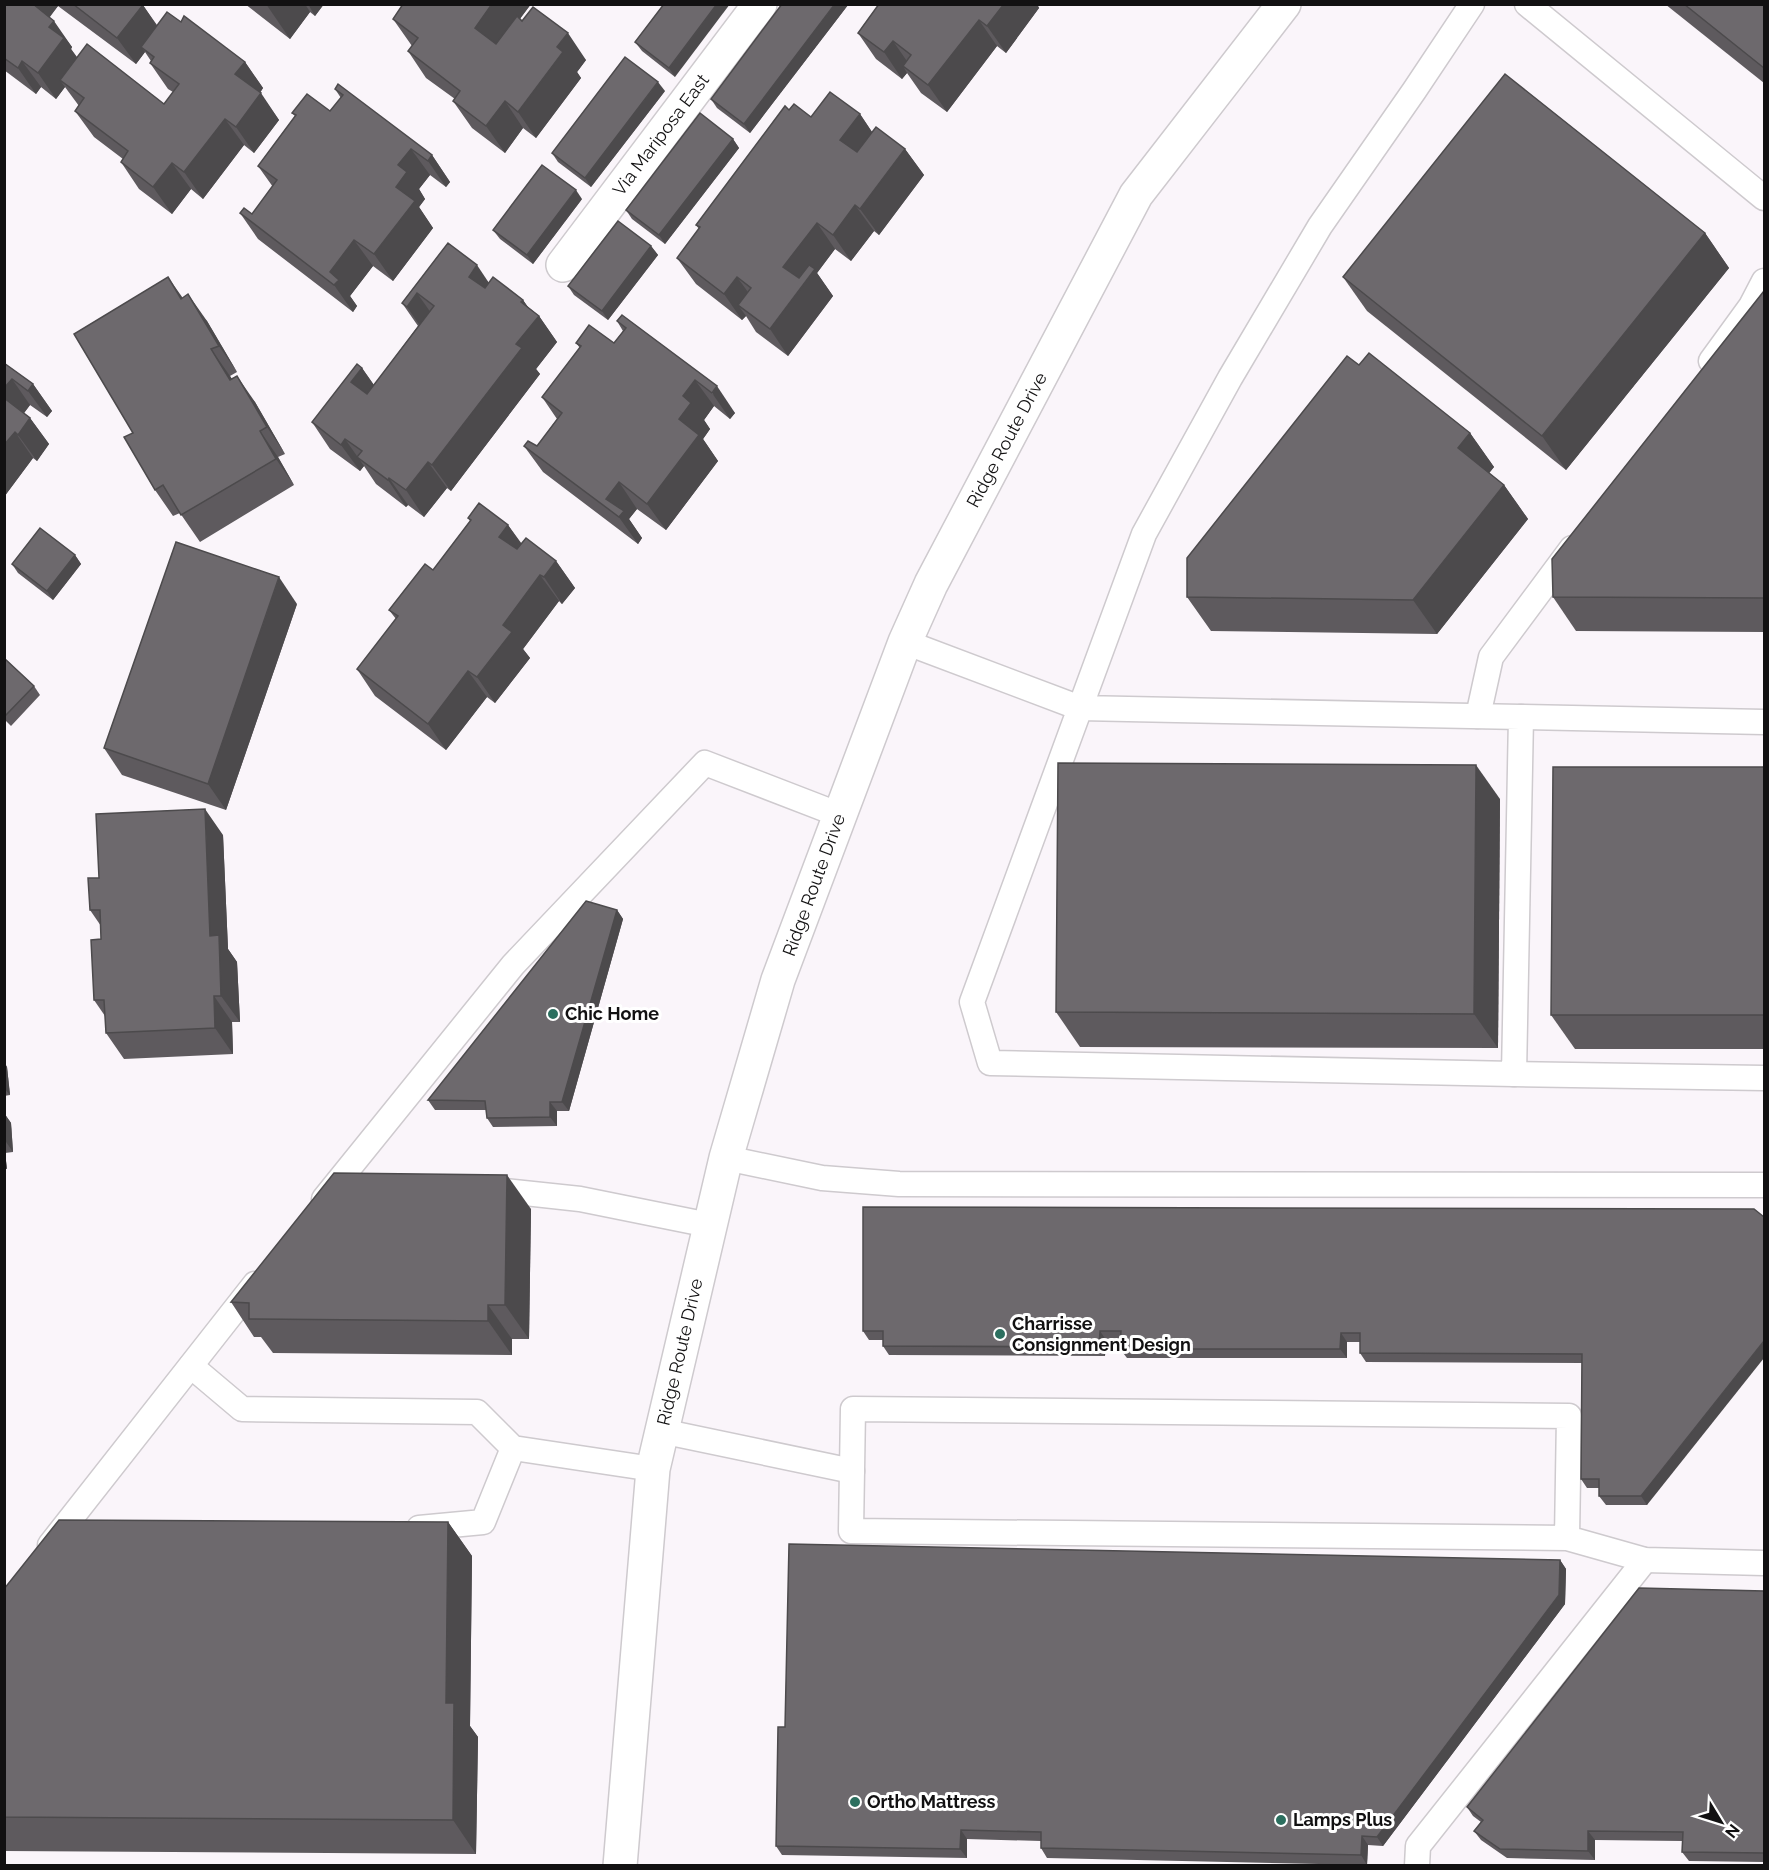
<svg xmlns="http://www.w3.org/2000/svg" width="1769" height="1870" font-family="Raleway,sans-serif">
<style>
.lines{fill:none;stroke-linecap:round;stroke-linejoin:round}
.lane-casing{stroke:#cecace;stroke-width:27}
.street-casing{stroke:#cecace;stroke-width:36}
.secondary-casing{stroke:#cecace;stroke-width:36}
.lane{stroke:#fff;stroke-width:24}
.street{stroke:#fff;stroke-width:33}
.secondary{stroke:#fff;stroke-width:33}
.wall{fill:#5e5a5e;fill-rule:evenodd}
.shaded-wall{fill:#4c4a4c}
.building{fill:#6d696d;stroke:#4c4a4c;stroke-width:1.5}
.poi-dot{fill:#2c6f5f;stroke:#fff;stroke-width:2}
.labels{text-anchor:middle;stroke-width:6;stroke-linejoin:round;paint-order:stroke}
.street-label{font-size:18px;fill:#121112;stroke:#fff}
.poi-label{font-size:18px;font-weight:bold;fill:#121112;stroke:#fff;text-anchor:start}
</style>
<rect width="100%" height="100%" fill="#faf5fa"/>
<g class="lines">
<defs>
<g id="lane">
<polyline points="1527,4 1764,198"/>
<polyline points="1711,361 1751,306 1764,281"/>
<polyline points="905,642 1080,708 972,1002 990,1063 1514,1074 1521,717 1080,708 1144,534 1230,378 1320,226 1414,91 1472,4"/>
<polyline points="1478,716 1491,657 1572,548"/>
<polyline points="1521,717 1764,722"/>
<polyline points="1514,1074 1764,1078"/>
<polyline points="726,1158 822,1178 899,1184 1764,1185"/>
<polyline points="487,1189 580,1199 709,1225"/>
<polyline points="324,1199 513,965 705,763 840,815"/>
<polyline points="191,1366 242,1409 477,1412 513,1448 653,1469"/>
<polyline points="661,1431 852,1471"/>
<polyline points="419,1528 483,1522 513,1448"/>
<polyline points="1567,1538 1569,1416 853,1409 851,1531 1567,1538 1645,1560 1764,1563"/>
<polyline points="50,1545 255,1284"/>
<polyline points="1417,1866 1418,1846 1645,1560"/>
</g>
<polyline id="street" points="563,265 760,4"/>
<polyline id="secondary" points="620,1866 653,1469 726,1158 778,980 905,642 931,584 1136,195 1284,4"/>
</defs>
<!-- lane casing -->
<use href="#lane" class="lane-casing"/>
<!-- street casing -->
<use href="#street" class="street-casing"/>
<!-- secondary casing -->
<use href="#secondary" class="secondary-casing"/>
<!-- lane -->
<use href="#lane" class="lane"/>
<!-- street -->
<use href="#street" class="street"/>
<!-- secondary -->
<use href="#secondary" class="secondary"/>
</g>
<!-- wall -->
<g class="wall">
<path d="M 4,4 L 142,4 L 157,25 L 181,22 L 245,62 L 263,88 L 260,93 L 279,120 L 254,153 L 244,145 L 203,199 L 191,189 L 172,214 L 139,189 L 121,162 L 123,159 L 94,137 L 75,111 L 79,106 L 65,87 L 56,99 L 41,87 L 36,94 L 4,70 ZM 58,6 L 136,64 L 145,52 L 151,61 L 150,63 L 168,89 L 173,92 L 164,104 L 77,57 L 71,49 L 72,47 L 49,17 Z"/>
<polygon points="245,4 324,4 315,16 310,12 290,39"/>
<polygon points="403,4 531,4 520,19 586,60 577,72 581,78 536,138 523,128 505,153 472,128 453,101 455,99 426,78 408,51 412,46 393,19"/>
<polygon points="664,4 675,77 642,51 635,42"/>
<polygon points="879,4 1037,4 1039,8 1006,53 997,46 947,112 921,93 907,73 902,79 876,59 858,33"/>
<polygon points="1665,4 1764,4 1764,83"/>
<polygon points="848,5 750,133 717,108 711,99"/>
<polygon points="335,89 432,155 450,182 446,187 430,175 419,189 425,199 419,207 433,228 393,281 373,266 350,296 357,306 353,312 258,239 240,213 252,214 273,187 258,166 295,116 292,113 330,111 341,98"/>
<polygon points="665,91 591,187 558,162 552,153"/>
<polygon points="789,110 811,117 860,114 872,132 905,149 924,175 879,235 874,231 851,261 835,249 817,273 833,296 788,356 756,332 746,316 742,320 696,284 677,258 699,229 696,225"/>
<polygon points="733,139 739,148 665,244 632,219 626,210"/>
<polygon points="582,199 533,264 500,239 493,230"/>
<polygon points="1705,233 1729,268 1566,470 1367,311 1343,277"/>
<polygon points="448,243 489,283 523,300 528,307 539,316 557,342 536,369 540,374 451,491 447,488 424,517 408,505 406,507 376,484 364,466 360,471 330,449 312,422 362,368 374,385 418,326 402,303"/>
<polygon points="651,246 658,255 608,320 574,295 568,286"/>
<polygon points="1764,291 1764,632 1576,631 1553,597"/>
<polygon points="183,298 207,321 237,372 230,376 232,379 255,402 285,454 278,457 294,485 200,542 180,513 173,516 155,490 133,433"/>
<polygon points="622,315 735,413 730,419 714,406 704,420 710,429 703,439 718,461 666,530 637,509 629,519 642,538 638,544 543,472 524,446 537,446 557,419 542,397 580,348 576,343 614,343 623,331 617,321"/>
<polygon points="4,363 33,384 52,411 47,417 30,405 24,413 30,418 49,444 37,461 33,458 4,497"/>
<polygon points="1359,365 1470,433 1494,467 1489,473 1504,485 1528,519 1437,634 1211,631 1187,597"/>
<polygon points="468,518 508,525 521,544 556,561 575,588 562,604 559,601 523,649 530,658 495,703 487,697 446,750 375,696 357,669 396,619 389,610 433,570 470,521"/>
<polygon points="75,555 81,564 53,600 18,573 12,564"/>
<polygon points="297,604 226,810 122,775 104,748"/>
<polygon points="4,658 34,686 40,695 11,726 4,719"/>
<polygon points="1764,767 1764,1049 1575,1049 1551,1015"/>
<polygon points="1500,799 1498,1048 1080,1047 1056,1012"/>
<polygon points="223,835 228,949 237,962 240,1022 232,1022 233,1054 124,1059 106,1033 105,1016 94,1000 101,939 101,926 90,910 99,878"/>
<polygon points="617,910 623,919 569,1111 557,1111 557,1126 493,1127 487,1118 486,1110 435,1110 428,1100"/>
<polygon points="4,1062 7,1067 10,1095 4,1096"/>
<polygon points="4,1113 11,1123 13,1152 5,1153 7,1169 4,1169"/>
<polygon points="531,1209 529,1339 512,1339 512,1355 273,1353 261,1337 254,1337 231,1302"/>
<polygon points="1754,1209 1647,1505 1606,1505 1599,1496 1599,1488 1587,1488 1581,1479 1582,1363 1366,1362 1360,1353 1360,1342 1347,1342 1347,1358 1127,1358 1120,1349 1121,1340 1106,1340 1105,1356 889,1355 883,1346 883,1340 869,1340 863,1331"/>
<polygon points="448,1522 472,1556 470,1726 478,1737 476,1854 4,1851 4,1589"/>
<polygon points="1560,1560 1566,1569 1565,1604 1383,1846 1368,1845 1367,1865 1047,1858 1041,1848 1041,1841 967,1839 967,1858 782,1855 776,1846 785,1727"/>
<polygon points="1764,1591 1764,1862 1689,1861 1682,1852 1682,1841 1595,1840 1595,1860 1507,1858 1481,1840 1474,1831 1481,1822 1473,1816 1467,1807"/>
</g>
<!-- shaded-wall -->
<g class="shaded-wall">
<polygon points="29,4 57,4 58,6 44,25"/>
<polygon points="266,4 305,4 310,12 290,39"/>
<polygon points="308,4 324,4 315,16"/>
<polygon points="492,4 531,4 493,54 475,28"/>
<polygon points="717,4 730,4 675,77 669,68"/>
<polygon points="835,4 847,4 848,5 750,133 744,124"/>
<polygon points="1004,4 1037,4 1039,8 1006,53 987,26"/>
<polygon points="143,5 161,32 141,47 145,52 136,64 117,38"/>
<polygon points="979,20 997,46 947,112 928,85"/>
<polygon points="54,21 72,47 71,49 82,65 60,80 65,87 56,99 38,73 49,27"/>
<polygon points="568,33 586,60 577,72 581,78 536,138 518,112 557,47"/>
<polygon points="893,41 911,67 903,66 907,73 902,79 884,52"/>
<polygon points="22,61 41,87 36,94 18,68"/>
<polygon points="245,62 263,88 254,101 235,74"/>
<polygon points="658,82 665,91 591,187 585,178"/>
<polygon points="261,93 279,120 254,153 236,127"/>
<polygon points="505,101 523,128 505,153 486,126"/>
<polygon points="860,114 878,141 859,166 840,140"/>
<polygon points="225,119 244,145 203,199 184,172"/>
<polygon points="733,139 739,148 665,244 659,235"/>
<polygon points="411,149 430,175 419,189 425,199 419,207 433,228 393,281 374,254 398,165"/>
<polygon points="905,149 924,175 879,235 860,209"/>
<polygon points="432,155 450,182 446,187 428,161"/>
<polygon points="172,163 191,189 172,214 153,187"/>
<polygon points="576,190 582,199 533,264 527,255"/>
<polygon points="855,205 874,231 851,261 833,235"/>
<polygon points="817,223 835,249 817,273 833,296 788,356 770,329 783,267"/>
<polygon points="1705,233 1729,268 1566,470 1542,436"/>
<polygon points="354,240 373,266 350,296 357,306 353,312 334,285 330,272"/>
<polygon points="651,246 658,255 608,320 602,311"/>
<polygon points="477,265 495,292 487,303 469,277"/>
<polygon points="168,277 187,304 181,299"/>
<polygon points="737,277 756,303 738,305 746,316 742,320 724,294"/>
<polygon points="417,293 436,320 425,333 407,307"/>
<polygon points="188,294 207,321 237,372 219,346"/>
<polygon points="523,300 536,319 539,316 557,342 536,369 540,374 451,491 432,465 516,344 521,302"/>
<polygon points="211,349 230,376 248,407 230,380"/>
<polygon points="362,368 380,394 369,408 351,382"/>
<polygon points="237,376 255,402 285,454 267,427"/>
<polygon points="12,379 30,405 18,421 4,402 4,388"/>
<polygon points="695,380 714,406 704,420 710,429 703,439 718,461 666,530 647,504 679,419 683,396"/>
<polygon points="33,384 52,411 47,417 28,391"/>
<polygon points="717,386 735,413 730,419 712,393"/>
<polygon points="30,418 49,444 37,461 18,435"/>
<polygon points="260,431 278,457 294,485 276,459"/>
<polygon points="15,432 33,458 4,497 4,445"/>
<polygon points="1470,433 1494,467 1482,482 1458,448"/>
<polygon points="345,439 364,466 360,471 341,445"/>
<polygon points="428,462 447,488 424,517 406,490"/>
<polygon points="389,478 408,505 406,507 388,480"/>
<polygon points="619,482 637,509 629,519 642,538 638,544 606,499"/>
<polygon points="1504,485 1528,519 1437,634 1413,600"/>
<polygon points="508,525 527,551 518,563 499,537"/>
<polygon points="75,555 81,564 53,600 47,591"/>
<polygon points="556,561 575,588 562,604 544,577"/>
<polygon points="540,575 559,601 523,649 530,658 495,703 477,677 503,625"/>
<polygon points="279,577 297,604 226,810 208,784"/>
<polygon points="468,671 487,697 446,750 428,724"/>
<polygon points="1476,765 1500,799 1498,1048 1474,1014"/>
<polygon points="205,809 223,835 228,949 237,962 240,1022 221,996 210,936"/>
<polygon points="617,910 623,919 569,1111 562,1102"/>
<polygon points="214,996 232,1022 233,1054 215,1028"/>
<polygon points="4,1062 7,1067 10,1095 4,1088"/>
<polygon points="550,1102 557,1111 557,1126 550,1117"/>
<polygon points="4,1113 11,1123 13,1152 4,1139"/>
<polygon points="4,1151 5,1153 7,1169 4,1165"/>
<polygon points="507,1175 531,1209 529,1339 505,1305"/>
<polygon points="488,1305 512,1339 512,1355 488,1321"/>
<polygon points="1100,1331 1106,1340 1105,1356 1099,1347"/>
<polygon points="1341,1333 1347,1342 1347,1358 1340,1349"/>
<polygon points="1764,1341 1764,1358 1647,1505 1641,1496"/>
<polygon points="448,1522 472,1556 470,1726 478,1737 476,1854 453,1820 446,1703"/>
<polygon points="1560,1560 1566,1569 1565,1604 1383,1846 1377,1837"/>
<polygon points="961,1830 967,1839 967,1858 960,1849"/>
<polygon points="1588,1831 1595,1840 1595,1860 1588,1851"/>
<polygon points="1362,1836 1368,1845 1367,1865 1361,1855"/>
</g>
<!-- building -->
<g class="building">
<polygon points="4,4 33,4 54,21 49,27 64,38 38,73 22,61 18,68 4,58"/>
<polygon points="73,4 142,4 143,5 117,38"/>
<polygon points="403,4 492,4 475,28 496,44 517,16 522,21 533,7 568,33 557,47 563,52 518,112 505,101 486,126 453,101 460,91 408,51 418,38 393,19"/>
<polygon points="664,4 717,4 669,68 635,42"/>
<polygon points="782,4 835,4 744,124 711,99"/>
<polygon points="879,4 1004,4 987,26 979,20 928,85 903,66 911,55 893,41 884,52 858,33"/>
<polygon points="1684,4 1764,4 1764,68"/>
<polygon points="167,12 181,22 184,16 245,62 235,74 261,93 236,127 225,119 184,172 172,163 153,187 121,162 128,151 75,111 84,98 60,80 87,44 164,104 179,84 150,63 154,57 141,47"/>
<polygon points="625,57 658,82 585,178 552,153"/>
<polygon points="1505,74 1705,233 1542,436 1343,277"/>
<polygon points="338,84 432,155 428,161 411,149 398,165 407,172 396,187 415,201 374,254 354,240 330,272 339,280 334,285 240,213 244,208 252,214 277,180 258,166 296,115 292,113 307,94 330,111 343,95 335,89"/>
<polygon points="830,92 860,114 840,140 857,152 876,127 905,149 860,209 855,205 833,235 817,223 783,267 799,278 809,265 815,269 770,329 738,305 751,288 737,277 724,294 677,258 700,227 696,225 785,106 789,110 794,104 811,117"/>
<polygon points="700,113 733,139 659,235 626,210"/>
<polygon points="542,165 576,190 527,255 493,230"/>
<polygon points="618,221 651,246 602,311 568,286"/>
<polygon points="448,243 477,265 469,277 485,288 493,277 523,300 521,302 539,316 516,344 522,348 432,465 428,462 406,490 389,478 388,480 357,457 362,451 345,439 341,445 312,422 357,364 362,368 351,382 367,394 434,306 417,293 407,307 402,303"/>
<polygon points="168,277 181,299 188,294 219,346 211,349 230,380 237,376 267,427 260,431 276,459 181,515 163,485 155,490 124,437 133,433 74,334"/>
<polygon points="1764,291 1764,598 1553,597 1552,559"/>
<polygon points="622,315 717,386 712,393 695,380 683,396 691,403 679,419 699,435 647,504 619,482 606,499 624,511 619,517 524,446 528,441 537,446 562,413 542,397 581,346 576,343 589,325 614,343 626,328 617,321"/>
<polygon points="1369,353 1470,433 1458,448 1504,485 1413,600 1187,597 1187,558 1347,356 1359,365"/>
<polygon points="4,363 33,384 28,391 12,379 4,388"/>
<polygon points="4,398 30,418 18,435 15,432 4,445"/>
<polygon points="479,503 508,525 499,537 517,549 526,538 556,561 544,577 540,575 503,625 512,632 477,677 468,671 428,724 357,669 398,616 389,610 425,564 433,570 471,520 468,518"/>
<polygon points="40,528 75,555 47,591 12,564"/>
<polygon points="176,542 279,577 208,784 104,748"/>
<polygon points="4,658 34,686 5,716 4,716"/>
<polygon points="1058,763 1476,765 1474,1014 1056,1012"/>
<polygon points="1553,767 1764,767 1764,1015 1551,1015"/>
<polygon points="205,809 210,936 219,935 221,996 214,996 215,1028 106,1033 104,1000 94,1000 91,940 101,939 100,910 90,910 88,878 99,878 96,814"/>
<polygon points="586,901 617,910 562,1102 550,1102 550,1117 487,1118 485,1101 428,1100"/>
<polygon points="334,1173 507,1175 505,1305 488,1305 488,1321 249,1319 249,1303 231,1302"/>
<polygon points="863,1207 1754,1209 1764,1217 1764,1341 1641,1496 1599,1496 1599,1479 1581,1479 1582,1354 1360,1353 1360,1333 1341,1333 1340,1349 1120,1349 1121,1331 1100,1331 1099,1347 883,1346 883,1331 863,1331"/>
<polygon points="59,1520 448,1522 446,1703 454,1703 453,1820 4,1817 4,1589"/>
<polygon points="789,1544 1560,1560 1559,1595 1377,1837 1362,1836 1361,1855 1041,1848 1041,1832 961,1830 960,1849 776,1846 778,1727 785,1727"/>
<polygon points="1639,1588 1764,1591 1764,1853 1682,1852 1683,1832 1588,1831 1588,1851 1500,1849 1474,1831 1483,1820 1467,1807"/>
</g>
<!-- markers -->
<g class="poi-dot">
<circle cx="553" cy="1014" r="6"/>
<circle cx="1000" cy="1334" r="6"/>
<circle cx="855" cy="1802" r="6"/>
<circle cx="1281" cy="1820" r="6"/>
</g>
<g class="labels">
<!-- street labels -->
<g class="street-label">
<text transform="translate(661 135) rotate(-53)" y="6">Via Mariposa East</text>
<text transform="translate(1007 440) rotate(-62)" y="6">Ridge Route Drive</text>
<text transform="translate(814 885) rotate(-70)" y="6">Ridge Route Drive</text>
<text transform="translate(680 1352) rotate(-77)" y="6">Ridge Route Drive</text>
</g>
<!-- poi labels -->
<g class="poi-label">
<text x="565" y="1020">Chic Home</text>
<text x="1012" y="1330">Charrisse<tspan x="1012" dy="21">Consignment Design</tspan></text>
<text x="867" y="1808">Ortho Mattress</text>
<text x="1293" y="1826">Lamps Plus</text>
</g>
</g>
<!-- border -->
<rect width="1769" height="1870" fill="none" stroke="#121112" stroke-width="12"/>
<!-- north arrow -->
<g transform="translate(1721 1822) rotate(128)" stroke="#ffffff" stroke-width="4.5" paint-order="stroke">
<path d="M0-4.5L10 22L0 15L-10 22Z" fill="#121112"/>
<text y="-9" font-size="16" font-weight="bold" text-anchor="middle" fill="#121112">N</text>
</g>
</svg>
